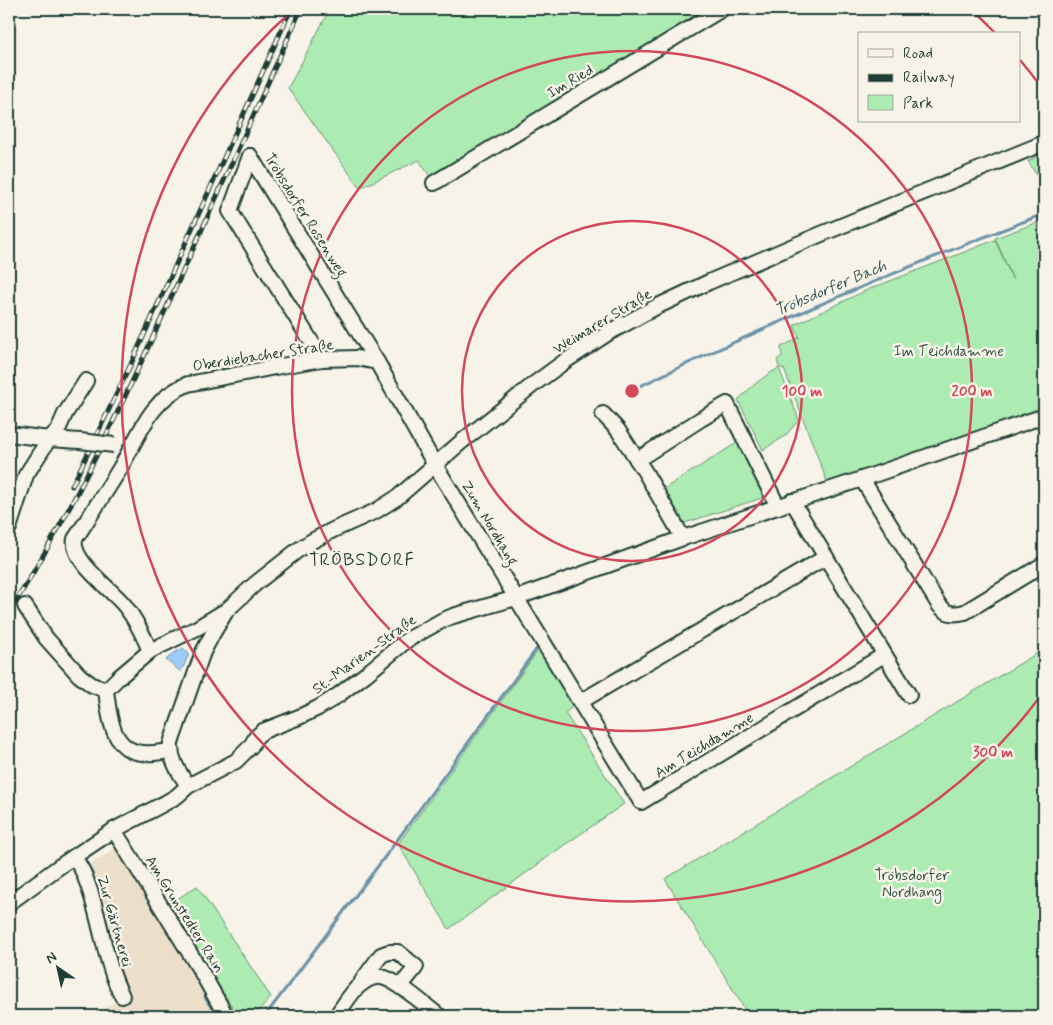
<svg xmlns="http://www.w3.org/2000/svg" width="1053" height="1025" font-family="Mynerve,sans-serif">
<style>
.built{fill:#ebdfc9}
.green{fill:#acebb2;stroke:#669473}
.water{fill:#9ccbf7;stroke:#6a92a9}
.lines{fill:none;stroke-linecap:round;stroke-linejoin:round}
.stream{stroke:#6a92a9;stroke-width:3}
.street-casing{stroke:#1f3d34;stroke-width:18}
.street{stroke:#f7f3e8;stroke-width:14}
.rail-casing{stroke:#1f3d34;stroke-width:5}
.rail{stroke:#f7f3e8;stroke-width:3;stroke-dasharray:9;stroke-linecap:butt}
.street-bridge-casing{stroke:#1f3d34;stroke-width:18;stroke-linecap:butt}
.street-bridge{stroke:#f7f3e8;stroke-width:14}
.ring{fill:none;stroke:#d1495b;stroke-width:2.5}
.labels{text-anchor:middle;stroke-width:5;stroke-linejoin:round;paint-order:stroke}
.street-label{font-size:15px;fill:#1f3d34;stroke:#f7f3e8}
.park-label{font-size:15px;fill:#345747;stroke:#f7f3e8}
.water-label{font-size:16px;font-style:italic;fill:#38595b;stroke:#f7f3e8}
.quarter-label{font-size:18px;letter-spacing:1px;fill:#1f3d34;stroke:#f7f3e8}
.centre{fill:#d1495b;stroke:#f7f3e8;stroke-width:2.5}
.ring-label{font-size:15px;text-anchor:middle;font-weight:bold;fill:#d1495b;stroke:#f7f3e8;stroke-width:5;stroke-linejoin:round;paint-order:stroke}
</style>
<rect width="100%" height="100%" fill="#f7f3e8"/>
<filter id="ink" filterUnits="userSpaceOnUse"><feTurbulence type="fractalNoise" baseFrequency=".02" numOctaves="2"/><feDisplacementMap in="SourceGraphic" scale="10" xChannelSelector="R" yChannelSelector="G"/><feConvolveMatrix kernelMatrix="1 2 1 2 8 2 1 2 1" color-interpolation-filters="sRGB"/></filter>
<g filter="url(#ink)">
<!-- built -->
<polygon class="built" points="116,848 196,972 220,1016 95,1016 125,994 86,867"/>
<!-- green -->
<g class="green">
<polygon points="330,9 718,9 433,181 419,160 360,188 288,88"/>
<polygon points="1044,154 1044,188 1028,161"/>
<polygon points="1044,220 1044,410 828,484 784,369 779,367 777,360 782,356 781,347 799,338 794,325 867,290 995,240 1013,280 995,238"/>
<path d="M 779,368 L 799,420 L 785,436 L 763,450 L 738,400 C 751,387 762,377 779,368 Z"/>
<polygon points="740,441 765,497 682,524 662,490"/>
<polygon points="539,649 575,705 565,713 624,804 566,844 449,929 398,844"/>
<polygon points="1044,649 1044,1016 749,1016 665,879"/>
<polygon points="197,886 271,997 255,1016 238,1016 168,905"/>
</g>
<!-- water -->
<polygon class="water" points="183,648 189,654 181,672 166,660 171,655"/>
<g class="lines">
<!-- stream -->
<g class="stream">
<path d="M 628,392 C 686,363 745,337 805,311 C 884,277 964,244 1044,214"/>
<polyline points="205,997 216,1016"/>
<polyline points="265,1016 387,854 538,647"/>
</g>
<defs>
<g id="street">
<polyline points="250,156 377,362"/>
<polyline points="250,156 230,211 322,359"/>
<polyline points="434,183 722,9"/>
<polyline points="603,414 618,430 645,472 683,538"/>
<polyline points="9,434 49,439 80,441"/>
<polyline points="637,460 701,419 727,404 778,507"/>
<path d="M 862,479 L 939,605 C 947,614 952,615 965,612 L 1044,564"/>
<polyline points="792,501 909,695"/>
<polyline points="9,528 26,475 49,439 58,430 65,414 86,381"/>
<polyline points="25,606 46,638 79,675 92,685 106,690"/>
<path d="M 150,651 C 143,634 136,620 125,606 C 113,590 70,561 75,539 C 90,516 105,493 119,470 C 139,437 149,399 188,384 L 275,367 L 322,359 L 357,358 L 377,362 L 435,465 L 641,802 L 884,655"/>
<polyline points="106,690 118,678 150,651 197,628 227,610 255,584 298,550 312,541 333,530 376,511 398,497 460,443 534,384 564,362 610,332 656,307 709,282 819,235 1044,143"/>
<path d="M 106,690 C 109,714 111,751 143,753 C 152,754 161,752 171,751"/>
<polyline points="580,702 826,557"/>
<path d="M 188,786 C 179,772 170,760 171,743 L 203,652 L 213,633 L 225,613"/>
<polyline points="114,830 202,973 226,1016"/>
<path d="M 74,857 C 78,863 83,870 85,877 C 101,916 103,959 122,996"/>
<polyline points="9,903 60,866 114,830 165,803 177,796 188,786 236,761 251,746 256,737 263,731 299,717 318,708 337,696 366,674 407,640 441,621 453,616 516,598 683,538 862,479 1044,416"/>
<polyline points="362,981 381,955 389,952 398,952 416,967 400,987"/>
<path d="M 336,1016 C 343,1007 351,992 360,985 C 366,980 373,976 381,977 C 396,979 426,1006 439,1016"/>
</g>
</defs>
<!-- street casing -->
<use href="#street" class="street-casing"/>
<!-- street -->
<use href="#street" class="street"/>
<defs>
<g id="rail">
<polyline points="72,486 131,364 291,9"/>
<path d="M 9,612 C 69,518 117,415 164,313 C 210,212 256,110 301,9"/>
</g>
</defs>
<!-- rail casing -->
<use href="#rail" class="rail-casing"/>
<!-- rail -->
<use href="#rail" class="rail"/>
<defs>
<polyline id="street-bridge" points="80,441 114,445"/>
</defs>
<!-- street-bridge casing -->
<use href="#street-bridge" class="street-bridge-casing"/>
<!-- street-bridge -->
<use href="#street-bridge" class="street-bridge"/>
</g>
</g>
<!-- distance rings -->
<g class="ring">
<circle cx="632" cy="391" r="170"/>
<circle cx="632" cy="391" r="340"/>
<path d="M1042 694A510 510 0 1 1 294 9M970 9A510 510 0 0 1 996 34M1020 60A510 510 0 0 1 1042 88"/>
</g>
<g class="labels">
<!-- street labels -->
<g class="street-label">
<text transform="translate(570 81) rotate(-31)" y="5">Im Ried</text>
<text transform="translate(306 215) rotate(58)" y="5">Tröbsdorfer Rosenweg</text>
<text transform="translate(602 321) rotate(-31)" y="5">Weimarer Straße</text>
<text transform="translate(263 355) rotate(-9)" y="5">Oberdiebacher Straße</text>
<text transform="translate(490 523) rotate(59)" y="5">Zum Nordhang</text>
<text transform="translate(364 654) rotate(-36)" y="5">St.-Marien-Straße</text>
<text transform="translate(704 745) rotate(-31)" y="5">Am Teichdamme</text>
<text transform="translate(185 914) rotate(58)" y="5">Am Grunstedter Rain</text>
<text transform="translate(115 921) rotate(74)" y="5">Zur Gärtnerei</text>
</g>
<!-- park labels -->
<g class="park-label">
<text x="949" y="356">Im Teichdamme</text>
<text x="912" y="880">Tröbsdorfer<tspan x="912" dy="17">Nordhang</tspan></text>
</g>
<!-- water labels -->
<g class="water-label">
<text transform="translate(830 287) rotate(-23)" y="6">Tröbsdorfer Bach</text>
</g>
<!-- quarter labels -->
<g class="quarter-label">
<text x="362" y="565">TRÖBSDORF</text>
</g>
</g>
<circle cx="632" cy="391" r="8" class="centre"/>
<g class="ring-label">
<text x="802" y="396">100 m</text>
<text x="972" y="396">200 m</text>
<text x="993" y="757">300 m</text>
</g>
<!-- margin -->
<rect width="1053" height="1025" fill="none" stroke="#f7f3e8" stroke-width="30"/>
<rect x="15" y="15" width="1023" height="995" fill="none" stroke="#1f3d34" stroke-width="2" filter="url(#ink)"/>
<!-- legend -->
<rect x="858" y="32" width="162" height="90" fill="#f7f3e8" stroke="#a1aaa0"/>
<rect x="868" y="49" width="25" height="8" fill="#f7f3e8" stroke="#a1aaa0"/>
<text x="903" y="58" font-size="15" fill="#1f3d34">Road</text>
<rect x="868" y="74" width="25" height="8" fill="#1f3d34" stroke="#a1aaa0"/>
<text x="903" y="82" font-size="15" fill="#1f3d34">Railway</text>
<rect x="868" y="95" width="25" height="15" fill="#acebb2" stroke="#a1aaa0"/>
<text x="903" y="108" font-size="15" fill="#1f3d34">Park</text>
<!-- north arrow -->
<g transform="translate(58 968) rotate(326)" stroke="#f7f3e8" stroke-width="4" paint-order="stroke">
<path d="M0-4L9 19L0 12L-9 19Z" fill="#1f3d34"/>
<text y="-8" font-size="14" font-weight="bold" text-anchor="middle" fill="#1f3d34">N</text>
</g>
</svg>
